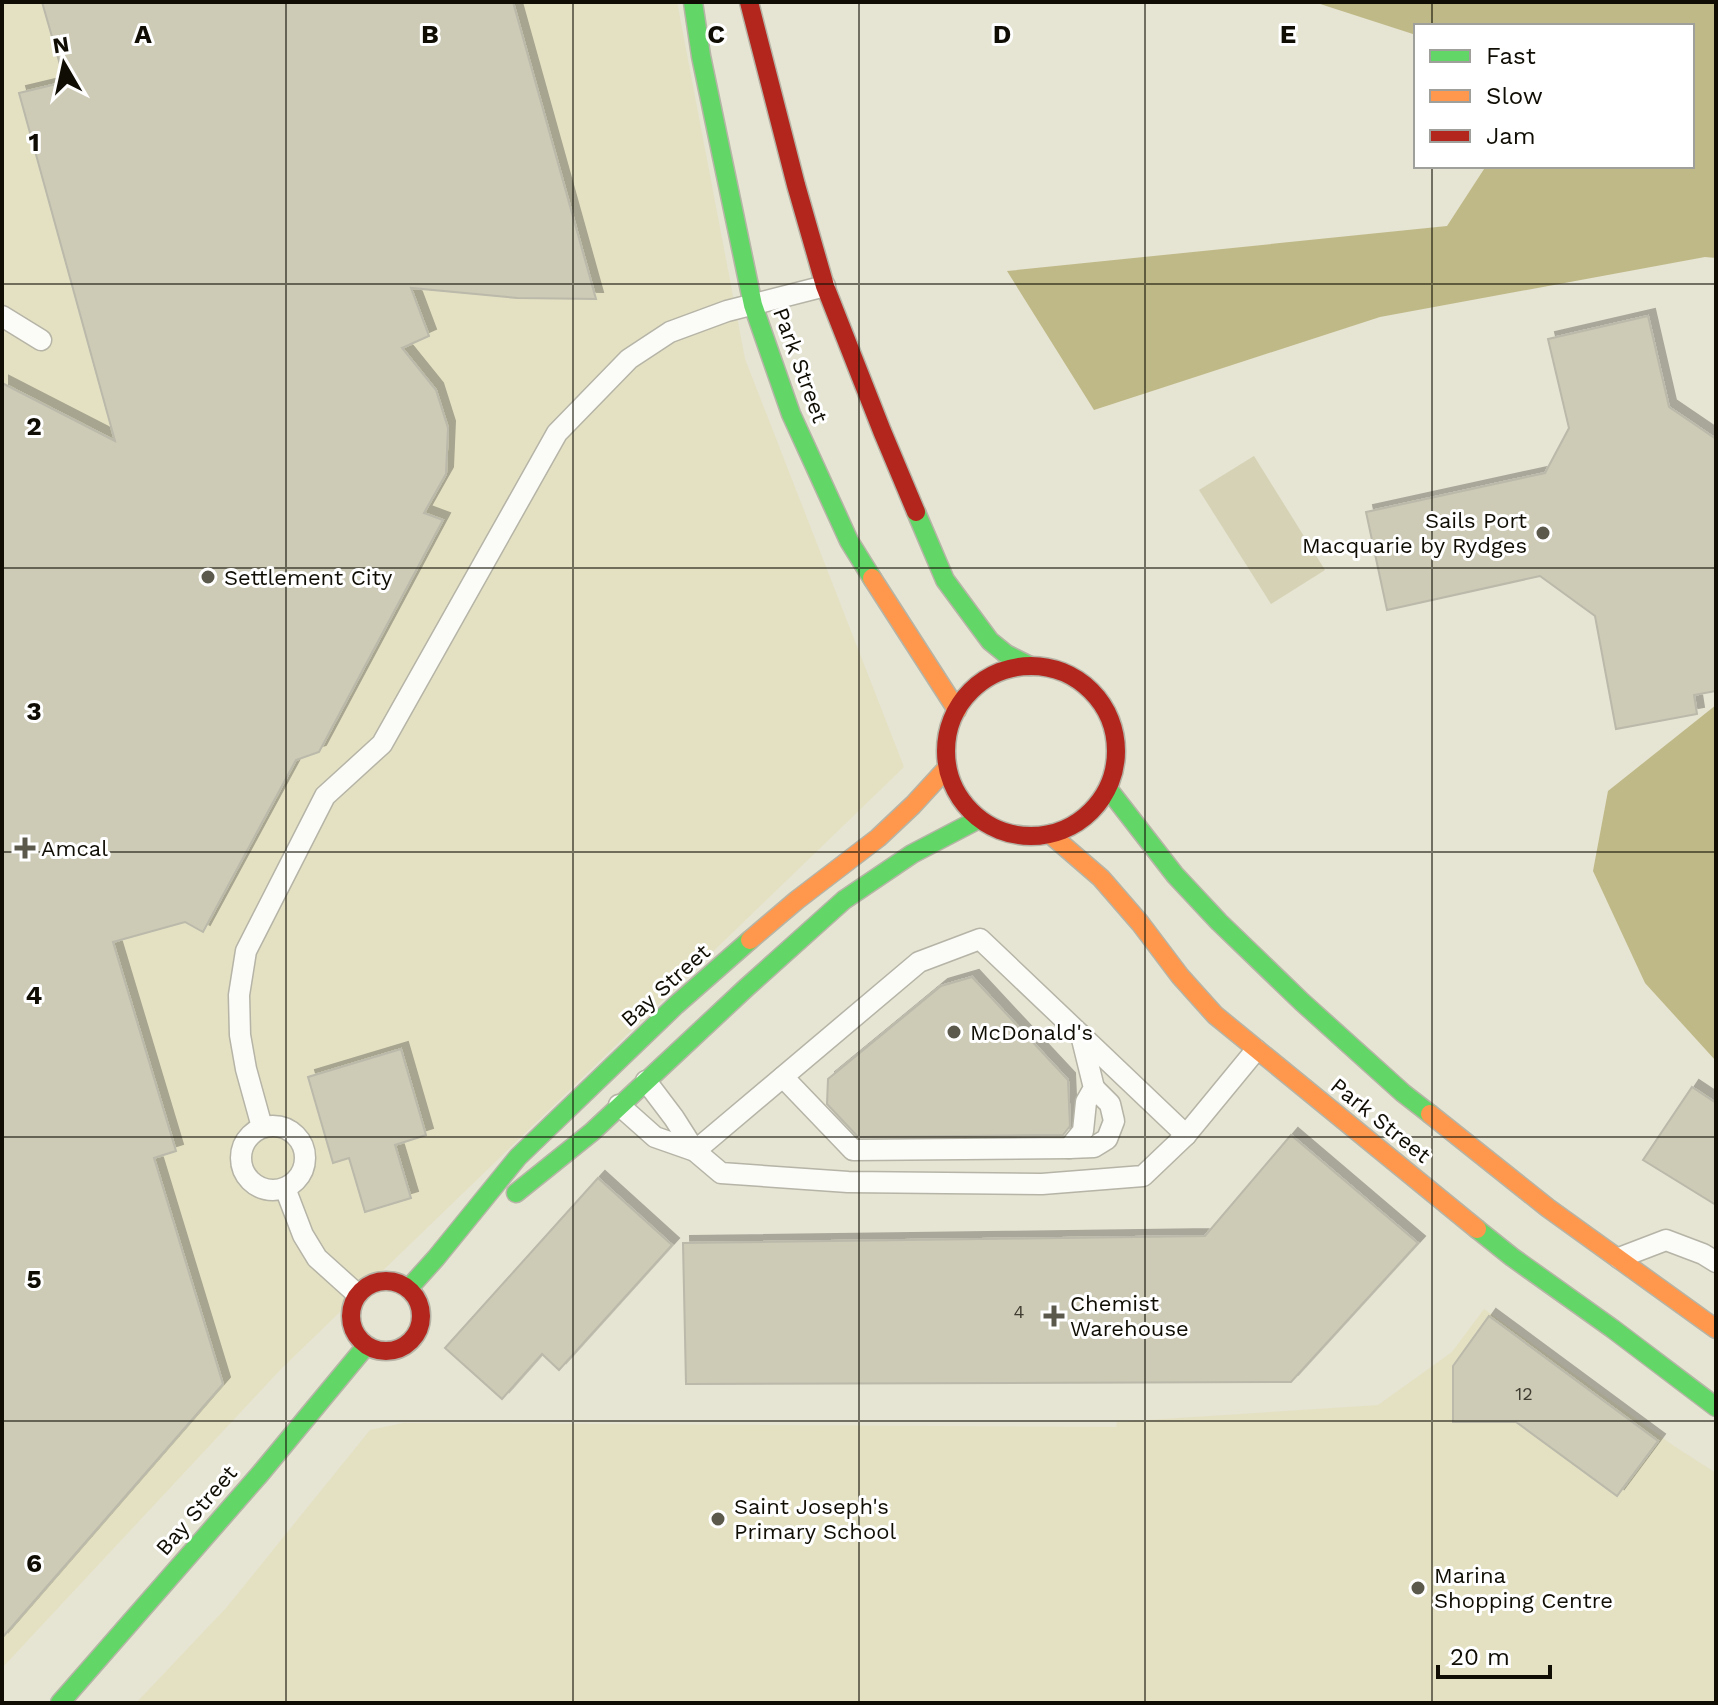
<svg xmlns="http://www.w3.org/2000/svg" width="1718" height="1705" font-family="'Work Sans',sans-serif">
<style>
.built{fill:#e4e1c3}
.green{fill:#d5d2b5}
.water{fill:#bfb988}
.building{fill:#cdcab6;stroke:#bab9aa;stroke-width:2;filter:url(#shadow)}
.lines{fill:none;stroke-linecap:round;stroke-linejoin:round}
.lane-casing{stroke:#b5b4a6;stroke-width:23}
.fast-casing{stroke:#b5b4a6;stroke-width:21}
.slow-casing{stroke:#b5b4a6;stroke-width:21}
.jam-casing{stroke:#b5b4a6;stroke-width:21}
.lane{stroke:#fbfbf8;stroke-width:20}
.fast{stroke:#63d668;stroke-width:18}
.slow{stroke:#ff974d;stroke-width:18}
.jam{stroke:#b3261e;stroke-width:18}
.grid{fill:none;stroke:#100e04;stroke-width:2;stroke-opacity:0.55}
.poi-dot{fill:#5b594c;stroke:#fff;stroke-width:3}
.labels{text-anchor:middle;stroke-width:6;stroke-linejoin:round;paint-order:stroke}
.number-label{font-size:18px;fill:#403e32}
.street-label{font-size:22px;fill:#100e04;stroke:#fff}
.poi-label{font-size:22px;fill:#100e04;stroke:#fff;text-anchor:start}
.grid-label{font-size:26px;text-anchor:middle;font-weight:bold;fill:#100e04;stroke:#fff;stroke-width:6;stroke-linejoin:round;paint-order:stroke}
</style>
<defs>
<filter id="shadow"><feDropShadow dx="7" dy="-7" stdDeviation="0" flood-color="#0004"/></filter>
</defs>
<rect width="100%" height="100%" fill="#e6e4d2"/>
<!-- built -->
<g class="built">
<polygon points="2,2 677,2 745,359 904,767 281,1369 2,1668"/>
<polygon points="1484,1309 1674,1446 1716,1473 1716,1703 136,1703 226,1608 370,1430 403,1423 1116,1427 1117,1422 1378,1405 1452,1352"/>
</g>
<!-- green -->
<polygon class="green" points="1254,456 1325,570 1271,604 1199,490"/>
<!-- water -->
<g class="water">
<polygon points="1314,2 1716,2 1716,258 1705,257 1380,317 1094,410 1007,271 1447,226 1486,166 1692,166 1692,26 1416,26 1416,35"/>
<polygon points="1716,705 1716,1061 1645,983 1593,871 1608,791"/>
</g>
<!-- building -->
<g class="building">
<polygon points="42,2 513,2 596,299 517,298 411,288 429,336 402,348 436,390 448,428 446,474 424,513 443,520 319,752 296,760 203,932 185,922 113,942 176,1151 154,1158 223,1384 2,1638 2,383 115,441 19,93 65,82"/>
<polygon points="1648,316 1669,407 1716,439 1716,691 1694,695 1697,714 1616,729 1595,616 1540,576 1387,610 1366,512 1545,473 1569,428 1548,339"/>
<polygon points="972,977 1068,1080 1070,1126 1063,1135 858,1137 827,1104 828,1079 941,986"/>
<polygon points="401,1049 426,1135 395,1145 411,1198 365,1212 349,1158 333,1163 308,1077"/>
<polygon points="1692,1087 1716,1103 1716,1205 1643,1160"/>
<polygon points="1291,1135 1418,1243 1291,1382 686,1384 683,1243 1205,1236"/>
<polygon points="598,1178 672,1245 559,1370 542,1354 502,1399 445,1348"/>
<polygon points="1489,1316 1658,1441 1617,1496 1516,1422 1453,1422 1453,1366"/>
</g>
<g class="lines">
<defs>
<g id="lane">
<polyline points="2,316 41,340"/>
<polyline points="783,1077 853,1150 1069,1148 1083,1131 1086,1102 1094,1088 1081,1035"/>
<polyline points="646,1081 674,1118 695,1151 919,962 980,939 1186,1135"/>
<polyline points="619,1105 655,1137 695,1151 721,1173 848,1182 1042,1184 1143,1176 1186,1135 1256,1050"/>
<circle cx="273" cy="1158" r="32"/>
<polyline points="262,1127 246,1069 240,1035 239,995 246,951 325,796 382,744 557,433 629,359 670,332 727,311 825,286"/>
<polyline points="1069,1148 1094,1147 1107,1139 1114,1121 1110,1104 1094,1088"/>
<polyline points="285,1188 303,1235 317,1258 357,1294"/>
<polyline points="1619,1258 1666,1240 1703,1254 1716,1262"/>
</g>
<g id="fast">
<polyline points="693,2 701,56 753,305 791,414 849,541 872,578"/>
<polyline points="916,512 945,580 990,641 1006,654 1030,666"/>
<polyline points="1109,790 1175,875 1219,922 1302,1002 1403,1093 1430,1114"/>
<polyline points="516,1193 592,1132 746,988 844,900 912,854 979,819"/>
<polyline points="1477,1229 1512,1257 1613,1329 1716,1407"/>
<polyline points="409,1288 436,1258 518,1157 676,1005 750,940"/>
<polyline points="60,1703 260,1474 366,1346"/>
</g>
<g id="slow">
<polyline points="872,578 957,710"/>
<polyline points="1050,834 1101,878 1140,923 1180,976 1215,1015 1477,1229"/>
<polyline points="750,940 797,900 878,838 913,805 947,768"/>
<polyline points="1430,1114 1548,1208 1716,1329"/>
</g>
<g id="jam">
<polyline points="749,2 796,185 825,286 882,431 916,512"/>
<circle cx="1031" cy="751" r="85"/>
<circle cx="386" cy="1316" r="35"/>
</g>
</defs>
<!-- lane casing -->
<use href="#lane" class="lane-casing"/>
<!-- fast casing -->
<use href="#fast" class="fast-casing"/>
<!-- slow casing -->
<use href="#slow" class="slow-casing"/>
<!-- jam casing -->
<use href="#jam" class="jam-casing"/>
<!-- lane -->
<use href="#lane" class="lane"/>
<!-- fast -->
<use href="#fast" class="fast"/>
<!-- slow -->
<use href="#slow" class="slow"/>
<!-- jam -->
<use href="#jam" class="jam"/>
</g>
<!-- grid -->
<path class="grid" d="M 286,2 L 286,1703M 573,2 L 573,1703M 859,2 L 859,1703M 1145,2 L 1145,1703M 1432,2 L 1432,26M 1432,166 L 1432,1703M 2,284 L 1716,284M 2,568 L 1716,568M 2,852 L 1716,852M 2,1137 L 1716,1137M 2,1421 L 1716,1421"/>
<!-- markers -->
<g class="poi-dot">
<circle cx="1543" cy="533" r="8"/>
<circle cx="208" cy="577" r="8"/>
<path d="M21 836h8v8h8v8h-8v8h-8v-8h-8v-8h8z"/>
<circle cx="954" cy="1032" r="8"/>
<path d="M1050 1304h8v8h8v8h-8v8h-8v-8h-8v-8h8z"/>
<circle cx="718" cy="1519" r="8"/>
<circle cx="1418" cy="1588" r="8"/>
</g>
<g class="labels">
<!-- number labels -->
<g class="number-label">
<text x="1019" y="1318">4</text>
<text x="1524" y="1400">12</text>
</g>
<!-- street labels -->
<g class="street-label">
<text transform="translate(801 365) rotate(70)" y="8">Park Street</text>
<text transform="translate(665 985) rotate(-42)" y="8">Bay Street</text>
<text transform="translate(1381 1120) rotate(39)" y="8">Park Street</text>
<text transform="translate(196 1510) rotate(-49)" y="8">Bay Street</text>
</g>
<!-- poi labels -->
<g class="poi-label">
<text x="1527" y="528" text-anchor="end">Sails Port<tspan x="1527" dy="25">Macquarie by Rydges</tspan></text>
<text x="224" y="585">Settlement City</text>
<text x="41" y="856">Amcal</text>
<text x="970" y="1040">McDonald's</text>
<text x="1070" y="1311">Chemist<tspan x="1070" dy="25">Warehouse</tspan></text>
<text x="734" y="1514">Saint Joseph's<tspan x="734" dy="25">Primary School</tspan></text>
<text x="1434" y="1583">Marina<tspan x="1434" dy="25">Shopping Centre</tspan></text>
</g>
</g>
<g class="grid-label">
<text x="143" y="43">A</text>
<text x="430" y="43">B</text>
<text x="716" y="43">C</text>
<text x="1002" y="43">D</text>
<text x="1288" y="43">E</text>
<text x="34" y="151">1</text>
<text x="34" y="435">2</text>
<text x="34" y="720">3</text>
<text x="34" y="1004">4</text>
<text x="34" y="1288">5</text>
<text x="34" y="1572">6</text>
</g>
<!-- border -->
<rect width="1718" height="1705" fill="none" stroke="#100e04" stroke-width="8"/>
<!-- legend -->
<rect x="1414" y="24" width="280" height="144" fill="#ffffff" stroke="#9f9f9b" stroke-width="2"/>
<rect x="1430" y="50" width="40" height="12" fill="#63d668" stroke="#9f9f9b" stroke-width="2"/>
<text x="1486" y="64" font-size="24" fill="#100e04">Fast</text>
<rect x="1430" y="90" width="40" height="12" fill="#ff974d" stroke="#9f9f9b" stroke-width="2"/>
<text x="1486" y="104" font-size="24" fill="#100e04">Slow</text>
<rect x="1430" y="130" width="40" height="12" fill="#b3261e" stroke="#9f9f9b" stroke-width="2"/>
<text x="1486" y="144" font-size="24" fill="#100e04">Jam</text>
<!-- north arrow -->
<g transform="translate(64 64) rotate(351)" stroke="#ffffff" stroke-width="6" paint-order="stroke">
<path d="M0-6L14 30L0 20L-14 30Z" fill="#100e04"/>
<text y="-12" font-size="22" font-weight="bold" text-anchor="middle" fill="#100e04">N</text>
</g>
<!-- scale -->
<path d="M1438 1665v12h112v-12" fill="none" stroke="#100e04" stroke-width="4"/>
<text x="1450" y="1665" font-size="24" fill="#100e04" stroke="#ffffff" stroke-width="6" paint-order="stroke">20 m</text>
</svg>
